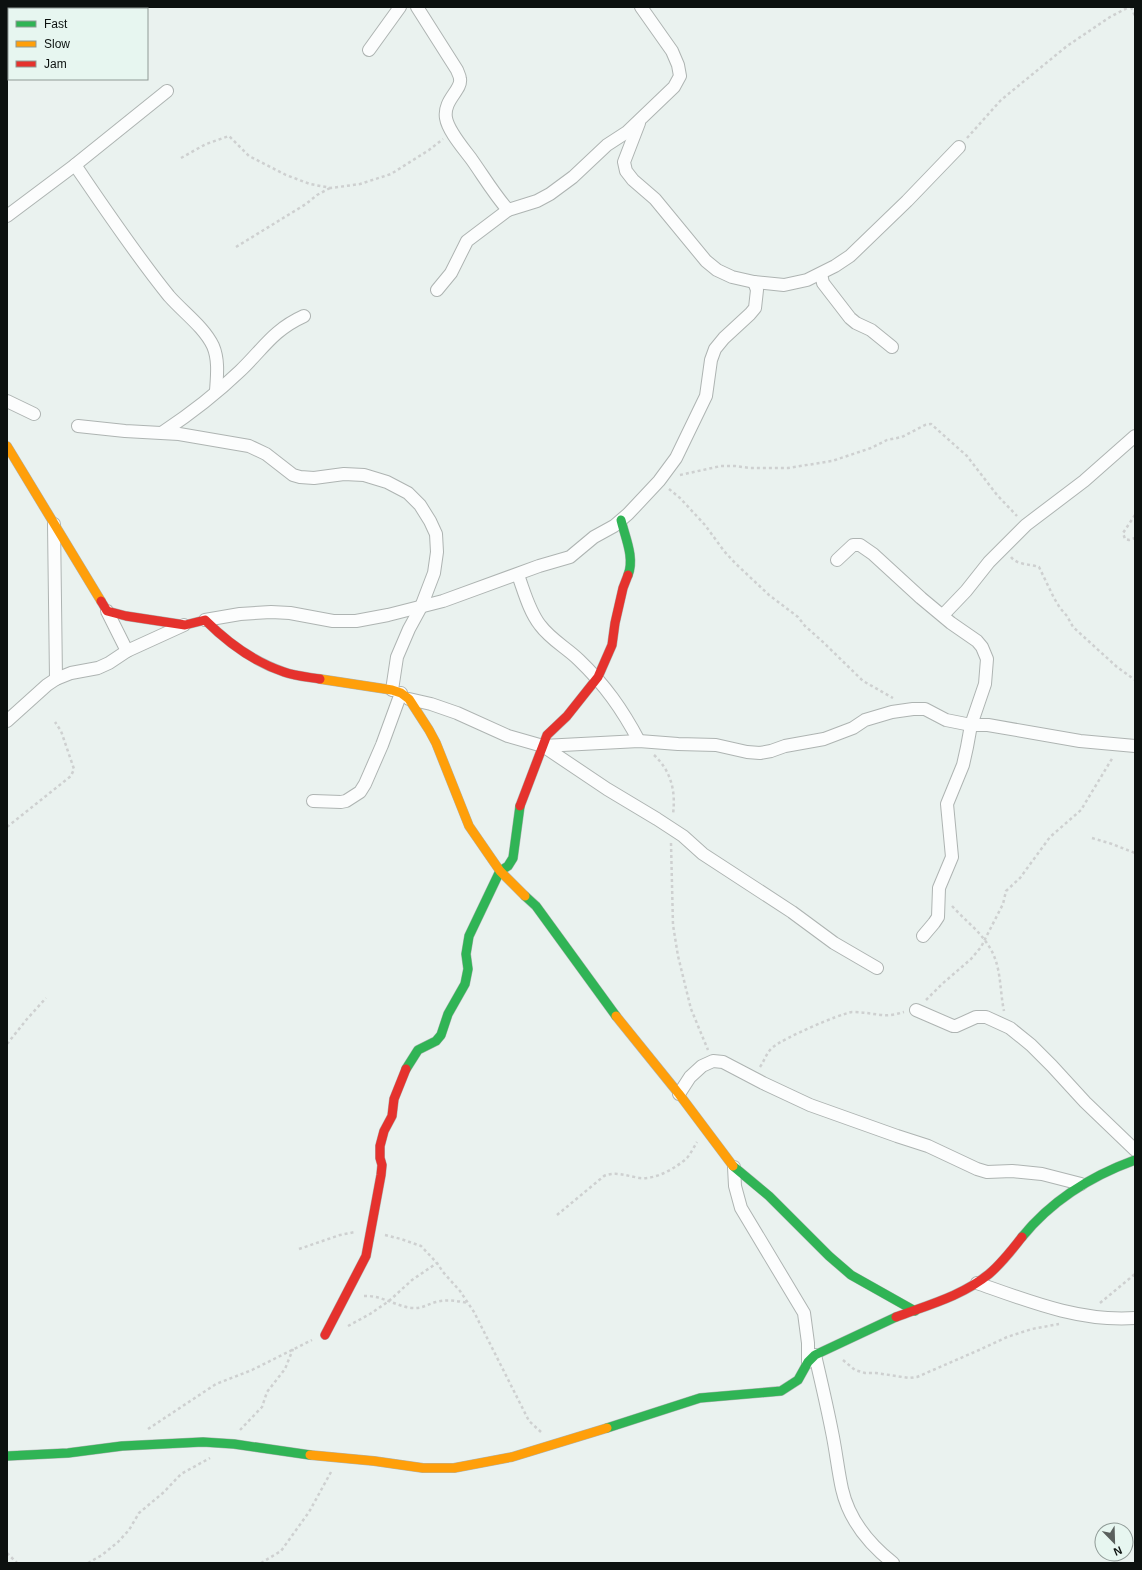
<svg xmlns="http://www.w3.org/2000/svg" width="1142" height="1570" font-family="Arial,sans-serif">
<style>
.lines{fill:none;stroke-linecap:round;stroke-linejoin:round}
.street-casing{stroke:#aeb4b2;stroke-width:14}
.fast-casing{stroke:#aeb4b2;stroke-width:10}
.slow-casing{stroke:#aeb4b2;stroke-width:10}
.jam-casing{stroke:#aeb4b2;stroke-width:10}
.path{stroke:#ced0d0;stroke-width:2.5;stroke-dasharray:3 3;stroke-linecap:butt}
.street{stroke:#fcfdfd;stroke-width:12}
.fast{stroke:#30b455;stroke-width:9}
.slow{stroke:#ff9f0a;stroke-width:9}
.jam{stroke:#e5322d;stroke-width:9}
</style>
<rect width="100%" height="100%" fill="#eaf2ef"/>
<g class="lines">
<defs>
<g id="street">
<path d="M 417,7 L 457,70 C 458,73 460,76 460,79 C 462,90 443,100 446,118 C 448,131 464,149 472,160 C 484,177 494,194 508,210 L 537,201 L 550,194 L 573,177 L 607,145 L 627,132 L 674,87 L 680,76 L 678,65 L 672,51 L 641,7"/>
<polyline points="22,9 24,7"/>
<polyline points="7,29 9,26"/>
<polyline points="369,50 400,7"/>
<polyline points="639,123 624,162 626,171 633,180 655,199 706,261 717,270 732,277 754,282 784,285 807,280 835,266 850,256 907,201 959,147"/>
<path d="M 75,165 C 105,209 135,254 169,296 C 183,312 204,327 213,346 C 219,360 217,376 216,391"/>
<polyline points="7,216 75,165 167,91"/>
<polyline points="821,274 823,283 850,318 856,323 871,330 892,347"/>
<polyline points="437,290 451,273 467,241 508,210"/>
<polyline points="7,401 34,414"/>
<polyline points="78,426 125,431 179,434 249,446 266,454 293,475 300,477 314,478 344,474 364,475 387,482 408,493 420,505 430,521 436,534 437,552 434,573 421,607 409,629 397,657 392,690"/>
<path d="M 163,432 C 190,414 216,394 240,371 C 263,349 273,330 304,316"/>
<polyline points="54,524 56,679"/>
<polyline points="837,560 853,545 860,545 873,554 921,598 951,623 977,641 982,647 987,659 985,684 971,725 967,747 963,765 947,804 952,857 939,888 938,917 934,923 923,936"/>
<path d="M 518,575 C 524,591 529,611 540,625 C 551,640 567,648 579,660 C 605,685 622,709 639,741"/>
<polyline points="107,611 127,651"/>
<polyline points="943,615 966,591 989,562 1026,525 1084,481 1135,436"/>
<polyline points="205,620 240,614 271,612 290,613 333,621 356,621 388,615 443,601 539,566 570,557 594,537 614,526 628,514 659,481 676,458 706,396 711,360 715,349 724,338 750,314 755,308 757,290 754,282"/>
<polyline points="409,699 431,704 457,713 508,736 543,746 639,741 678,744 716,745 747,752 760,753 771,751 785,746 824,739 853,728 865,720 892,712 913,709 925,709 946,720 971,725 988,725 1080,741 1135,746"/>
<polyline points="7,721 47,685 56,679 71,673 98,668 109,663 127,651 184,625"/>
<polyline points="543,746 607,789 657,819 683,836 703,854 792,912 834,943 877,968"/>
<polyline points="313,801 341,802 346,801 360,792 365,784 382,745 401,693"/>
<polyline points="916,1010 953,1026 956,1026 976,1017 986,1017 1010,1028 1031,1045 1052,1066 1085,1102 1135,1150"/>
<polyline points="679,1094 690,1077 702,1066 713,1061 723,1062 763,1083 810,1105 897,1136 928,1146 977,1169 987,1172 1012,1171 1042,1174 1081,1184"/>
<polyline points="734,1167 735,1186 741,1208 804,1313 808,1343 808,1362"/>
<path d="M 977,1283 C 1028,1301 1080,1322 1135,1318"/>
<path d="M 815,1355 C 821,1381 827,1406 832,1432 C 836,1451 838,1471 842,1489 C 849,1520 869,1544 893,1563"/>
</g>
<g id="fast">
<path d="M 621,520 C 625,537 635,558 628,575"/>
<polyline points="525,896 536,906 616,1016"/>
<polyline points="406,1069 418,1050 436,1041 441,1035 448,1014 465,984 468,969 466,954 469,936 500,871 508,866 513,858 520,806"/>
<polyline points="733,1166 769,1196 829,1256 851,1275 915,1311"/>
<path d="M 1022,1237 C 1052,1200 1091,1176 1135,1160"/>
<polyline points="607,1428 700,1398 781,1391 798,1380 808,1362 815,1355 896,1317"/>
<polyline points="7,1456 68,1453 122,1446 203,1442 234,1444 310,1455"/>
</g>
<g id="slow">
<polyline points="7,446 101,601"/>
<polyline points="320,679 392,690 401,693 409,699 429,730 436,743 469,826 500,871 525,896"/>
<polyline points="616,1016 679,1094 733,1166"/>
<polyline points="310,1455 374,1461 423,1468 454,1468 512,1457 607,1428"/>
</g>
<g id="jam">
<path d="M 101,601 L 107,611 L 126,616 L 185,625 L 205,620 C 227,642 254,662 284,672 C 295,676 308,677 320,679"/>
<polyline points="520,806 547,735 567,716 598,677 612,645 615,623 623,588 628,575"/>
<path d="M 896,1317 C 928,1305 962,1296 989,1274 C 1002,1263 1012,1250 1022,1237"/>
<polyline points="325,1335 366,1256 381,1175 382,1165 380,1158 380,1146 384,1131 392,1116 394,1099 406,1069"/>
</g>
</defs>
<!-- street casing -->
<use href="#street" class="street-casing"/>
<!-- fast casing -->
<use href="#fast" class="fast-casing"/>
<!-- slow casing -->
<use href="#slow" class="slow-casing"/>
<!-- jam casing -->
<use href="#jam" class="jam-casing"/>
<!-- path -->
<g class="path">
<polyline points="39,7 41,9"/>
<polyline points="1131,7 1135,16"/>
<polyline points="967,138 1001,100 1067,46 1110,17 1129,7"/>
<polyline points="181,158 206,144 229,136 249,156 286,175 310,184 331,188 360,184 391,174 429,150 443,139"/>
<polyline points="236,247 306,204 317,195 330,188"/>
<polyline points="680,475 721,466 735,466 750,468 788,468 832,461 871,448 887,440 902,437 925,425 931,424 967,456 997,495 1017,516"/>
<polyline points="669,489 680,498 705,525 724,551 735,563 769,595 798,617 805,626 824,643 863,681 893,698"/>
<polyline points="1135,515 1123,533 1125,539 1129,540 1135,538"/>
<path d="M 1011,557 C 1017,565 1030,564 1039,567 L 1054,598 L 1060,608 L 1067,616 L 1073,627 L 1117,667 L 1135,680"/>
<path d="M 654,755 C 671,771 676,791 673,814"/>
<polyline points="7,827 71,776 74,769 61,731 55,722"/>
<polyline points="1092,838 1112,844 1135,853"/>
<polyline points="671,843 673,925 678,956 691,1009 708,1050"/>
<path d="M 952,906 C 970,926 992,939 998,969 C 1001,983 1001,997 1004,1011"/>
<polyline points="926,1000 942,984 971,959 981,947 1003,904 1006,891 1020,878 1050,837 1081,810 1113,757"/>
<polyline points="7,1044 27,1019 46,998"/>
<path d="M 760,1067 C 765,1060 766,1053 773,1047 C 784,1038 839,1014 852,1012 C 863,1012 872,1014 882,1015 C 889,1016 897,1014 904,1012"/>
<path d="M 557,1215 L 604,1176 C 616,1171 627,1176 640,1178 C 655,1180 676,1168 687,1158 C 691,1153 694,1147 697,1142"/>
<polyline points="385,1235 401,1239 421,1246 437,1263 443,1272 460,1291 474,1312 529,1421 541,1432"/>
<polyline points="299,1249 340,1235 355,1232"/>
<path d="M 364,1296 C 381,1295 395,1306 412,1308 C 422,1309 428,1304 436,1302 C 447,1299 457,1301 468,1303"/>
<polyline points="1100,1303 1135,1274"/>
<polyline points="348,1326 370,1314 389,1301 412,1280 437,1263"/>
<polyline points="843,1360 855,1370 865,1373 876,1373 909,1378 917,1377 979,1350 1007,1337 1032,1329 1059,1324"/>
<polyline points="148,1429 216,1384 252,1370 312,1340"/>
<polyline points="240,1430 262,1407 267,1392 285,1369 293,1349"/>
<polyline points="7,1553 17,1563"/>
<polyline points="88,1563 102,1555 118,1542 129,1530 139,1513 164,1492 181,1474 210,1458"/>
<polyline points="261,1563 281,1551 309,1512 331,1472"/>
</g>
<!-- street -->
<use href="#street" class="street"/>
<!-- fast -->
<use href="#fast" class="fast"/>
<!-- slow -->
<use href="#slow" class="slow"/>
<!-- jam -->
<use href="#jam" class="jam"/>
</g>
<!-- border -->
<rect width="1142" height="1570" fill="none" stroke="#0c110f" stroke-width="16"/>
<!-- legend -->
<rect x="8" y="8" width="140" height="72" fill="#e7f6f0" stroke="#8f9a96"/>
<rect x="16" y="21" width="20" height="6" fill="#30b455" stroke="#8f9a96"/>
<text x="44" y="28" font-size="12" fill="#0c110f">Fast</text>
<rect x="16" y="41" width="20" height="6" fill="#ff9f0a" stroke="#8f9a96"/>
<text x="44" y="48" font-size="12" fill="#0c110f">Slow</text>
<rect x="16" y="61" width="20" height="6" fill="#e5322d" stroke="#8f9a96"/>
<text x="44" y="68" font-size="12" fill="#0c110f">Jam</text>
<!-- north arrow -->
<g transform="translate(1114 1542) rotate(157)"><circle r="19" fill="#e7f6f0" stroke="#8f9a96"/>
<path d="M0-3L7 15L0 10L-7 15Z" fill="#5a605d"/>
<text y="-6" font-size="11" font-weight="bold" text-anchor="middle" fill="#0c110f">N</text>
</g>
</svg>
